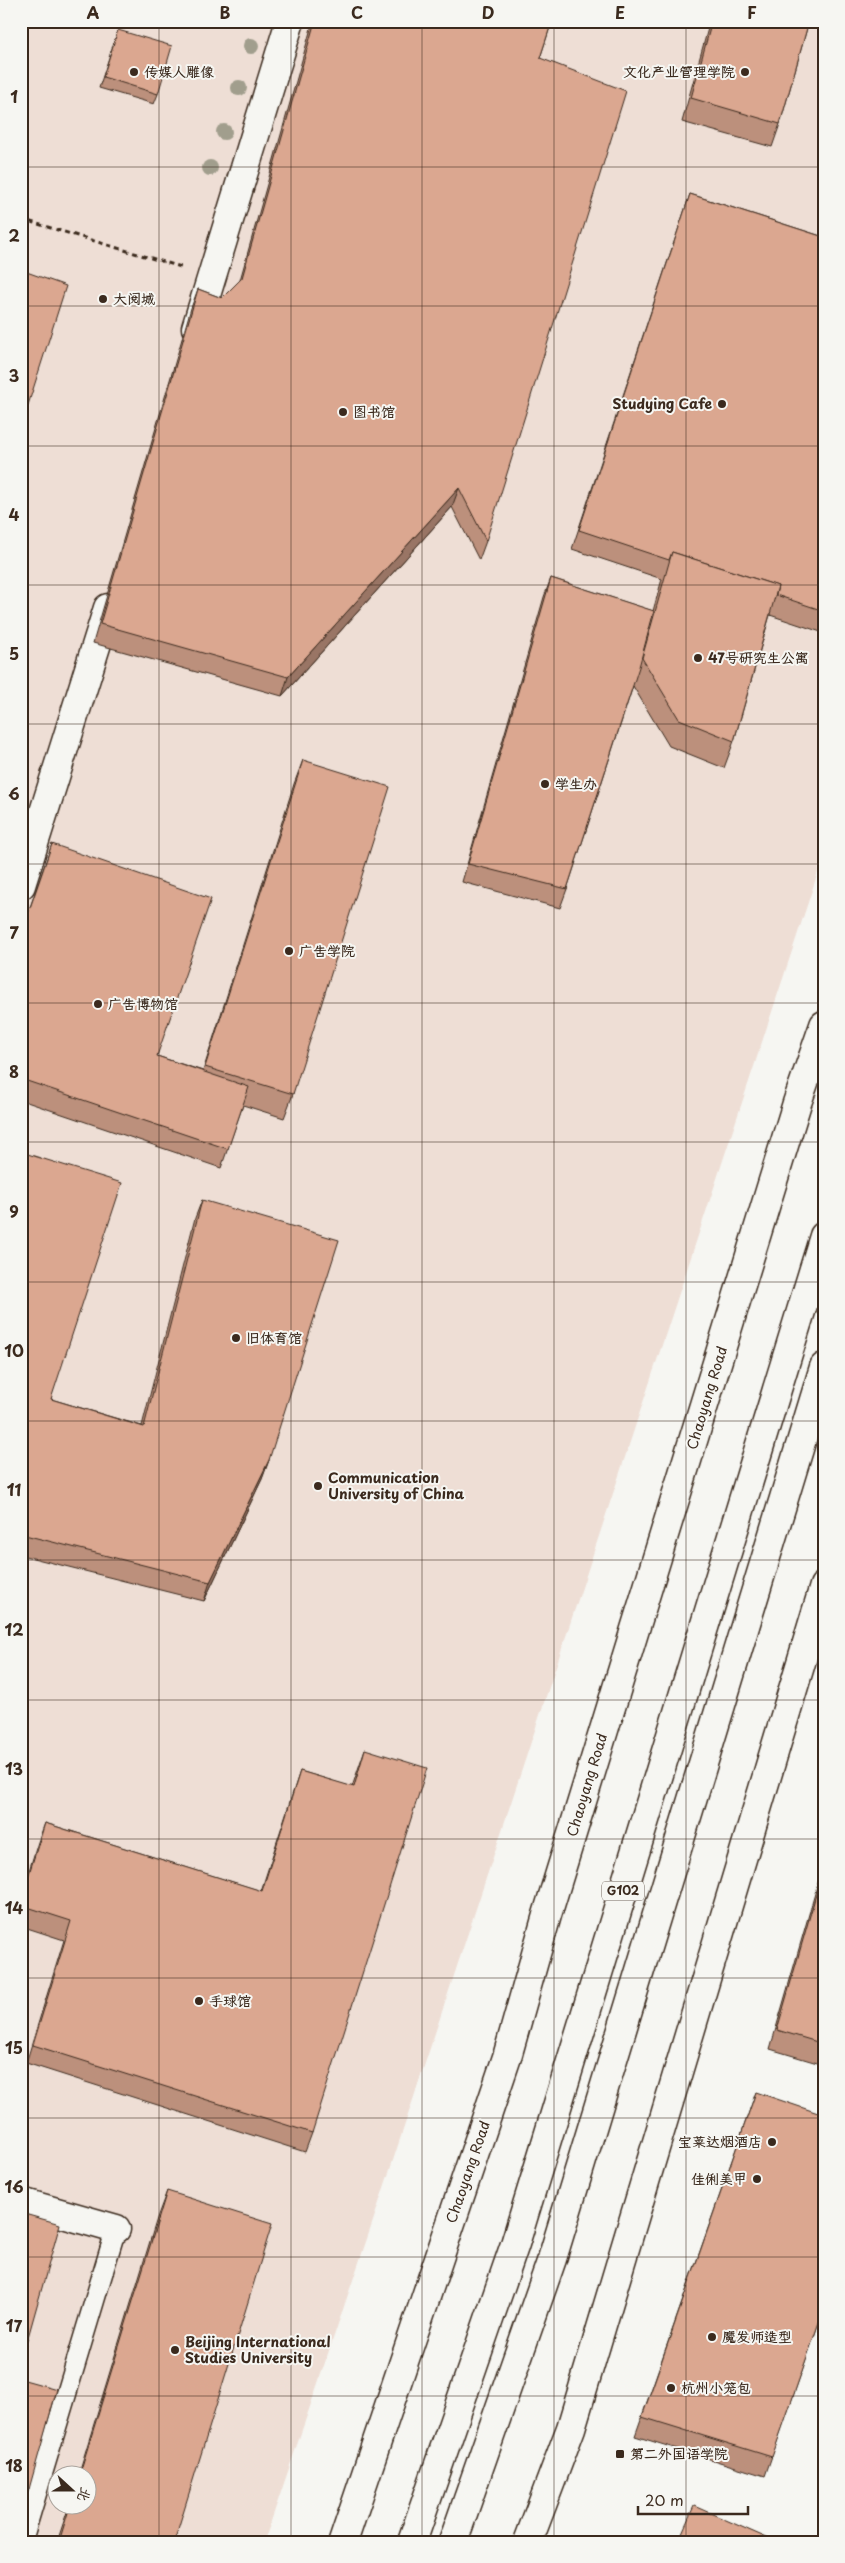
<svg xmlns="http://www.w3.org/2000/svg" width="845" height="2563" font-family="'Playpen Sans','LXGW WenKai TC',sans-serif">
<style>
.built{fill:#eeded5;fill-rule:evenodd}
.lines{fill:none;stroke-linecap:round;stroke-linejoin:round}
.lane-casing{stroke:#3b2a1e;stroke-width:22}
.street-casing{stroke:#3b2a1e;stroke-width:31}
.secondary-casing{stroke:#3b2a1e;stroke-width:31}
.highway-casing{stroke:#3b2a1e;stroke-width:31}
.path{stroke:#3b2a1e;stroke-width:3;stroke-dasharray:5 4;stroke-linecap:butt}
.lane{stroke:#f6f6f2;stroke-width:19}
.street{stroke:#f6f6f2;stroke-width:28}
.secondary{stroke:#f6f6f2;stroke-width:28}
.highway{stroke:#f6f6f2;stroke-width:28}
.tree{fill:#a19e8d}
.wall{fill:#bc907c;stroke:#3b2a1e}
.shaded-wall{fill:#997565;stroke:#3b2a1e}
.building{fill:#dba790;stroke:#3b2a1e}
.grid{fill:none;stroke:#3b2a1e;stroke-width:1;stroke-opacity:0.55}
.poi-dot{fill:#3b2a1e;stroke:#f6f6f2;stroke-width:2}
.labels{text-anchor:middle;stroke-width:4;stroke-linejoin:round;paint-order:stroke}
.shield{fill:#f6f6f2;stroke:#73675e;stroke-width:1}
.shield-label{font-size:12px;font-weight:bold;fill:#3b2a1e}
.poi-label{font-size:14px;font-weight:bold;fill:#3b2a1e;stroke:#f6f6f2;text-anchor:start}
.street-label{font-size:14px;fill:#3b2a1e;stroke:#f6f6f2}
.neatline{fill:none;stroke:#3b2a1e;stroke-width:2}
.grid-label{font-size:16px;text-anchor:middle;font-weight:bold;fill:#3b2a1e}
</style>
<rect width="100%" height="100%" fill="#f6f6f2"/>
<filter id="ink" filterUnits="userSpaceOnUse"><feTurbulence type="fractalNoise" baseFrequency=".02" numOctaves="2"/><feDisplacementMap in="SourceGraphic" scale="10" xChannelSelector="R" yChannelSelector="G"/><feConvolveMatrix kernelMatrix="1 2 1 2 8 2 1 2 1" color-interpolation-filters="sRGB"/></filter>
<g filter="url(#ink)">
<!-- built -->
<path class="built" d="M 21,21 L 824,21 L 824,854 L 372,2224 L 264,2542 L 21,2542 ZM 58,2476 L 88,2476 L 88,2506 L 58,2506 Z"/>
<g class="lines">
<defs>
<polyline id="lane" points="22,2542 116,2229"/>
<g id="street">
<polyline points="196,328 290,21"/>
<polyline points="21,885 108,608"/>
<polyline points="21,2202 116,2229"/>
</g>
<g id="secondary">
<polyline points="343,2542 507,2057 547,1915 797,1103 824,1025"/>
<polyline points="528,2542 571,2428 824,1586"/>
</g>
<g id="highway">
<polyline points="412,2542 515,2244 824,1236"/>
<polyline points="453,2542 552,2259 824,1367"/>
</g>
</defs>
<!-- lane casing -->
<use href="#lane" class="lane-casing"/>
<!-- street casing -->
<use href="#street" class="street-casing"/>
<!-- secondary casing -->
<use href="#secondary" class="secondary-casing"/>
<!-- highway casing -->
<use href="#highway" class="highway-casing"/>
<!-- path -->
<polyline class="path" points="21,219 181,267"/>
<!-- lane -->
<use href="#lane" class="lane"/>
<!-- street -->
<use href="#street" class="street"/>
<!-- secondary -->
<use href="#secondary" class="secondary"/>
<!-- highway -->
<use href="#highway" class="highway"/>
</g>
<!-- trees -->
<g class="tree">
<circle cx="251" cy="46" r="8"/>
<circle cx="239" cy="88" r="8"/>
<circle cx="224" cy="132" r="8"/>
<circle cx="210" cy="168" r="8"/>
</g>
<!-- wall -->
<g class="wall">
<polygon points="313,21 552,21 540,58 486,541 479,560 452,507 282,696 93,643 191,308 198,289 222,298 240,280"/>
<polygon points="710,21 809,21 780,124 772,147 682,122"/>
<polygon points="118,30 158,94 154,104 99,88"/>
<polygon points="690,194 824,237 824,633 770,615 734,741 724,768 669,746 633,686 567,889 560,908 462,882 544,597 551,578 653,611 662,579 572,549"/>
<polygon points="303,760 293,1094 284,1118 243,1105 221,1168 21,1100 21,933 52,844 157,1056 203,1071 294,784"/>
<polygon points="21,1152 51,1399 142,1426 195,1218 202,1200 269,1460 262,1479 204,1601 21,1555"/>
<polygon points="365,1749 312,2133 305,2152 26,2063 64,1940 21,1926 21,1896 38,1842 45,1823 261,1891 294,1789 300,1771 352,1787"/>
<polygon points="824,1862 824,2065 770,2049"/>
<polygon points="756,2092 824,2308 765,2476 635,2436"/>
<polygon points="167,2191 174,2542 57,2542 69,2506 88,2506 88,2476 78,2476 158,2215"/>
<polygon points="21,2379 29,2489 22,2508 21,2507"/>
</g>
<!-- shaded-wall -->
<g class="shaded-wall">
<polygon points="459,488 452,507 282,696 288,677"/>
<polygon points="269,1460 262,1479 204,1601 210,1582"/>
</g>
<!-- building -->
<g class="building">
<polygon points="315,21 552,21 540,58 626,91 486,541 459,488 288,677 100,624 198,289 222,298 242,278"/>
<polygon points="712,21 809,21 780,124 691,98"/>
<polygon points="118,30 172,46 158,94 103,77"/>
<polygon points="690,194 824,237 824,611 776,595 778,586 672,552 669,560 579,530"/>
<polygon points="21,270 66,286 21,427"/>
<polygon points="672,552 778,586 734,741 679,719 642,658"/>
<polygon points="551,578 654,611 639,667 567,889 468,864"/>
<polygon points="303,760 390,787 293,1094 205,1067"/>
<polygon points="52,844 211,899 157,1056 249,1087 228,1149 21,1079 21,934"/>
<polygon points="21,1152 122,1183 51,1399 144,1427 202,1200 339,1240 269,1460 210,1582 21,1534"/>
<polygon points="365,1749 427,1768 312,2133 33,2045 71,1921 21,1905 21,1899 45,1823 262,1891 300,1771 354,1787"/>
<polygon points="824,1867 824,2044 777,2030"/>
<polygon points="756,2092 824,2115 824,2308 772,2457 642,2417"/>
<polygon points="167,2191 272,2224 174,2542 59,2542 70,2506 88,2506 88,2476 79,2476"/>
<polygon points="21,2213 60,2224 21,2362"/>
<polygon points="21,2379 57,2389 29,2489 21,2486"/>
<polygon points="694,2506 776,2542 678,2542"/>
</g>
</g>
<!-- grid -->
<path class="grid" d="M 159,21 L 159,2542M 291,21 L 291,2542M 422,21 L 422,2542M 554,21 L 554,2542M 686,21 L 686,2542M 21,167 L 824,167M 21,306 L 824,306M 21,446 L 824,446M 21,585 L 824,585M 21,724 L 824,724M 21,864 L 824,864M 21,1003 L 824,1003M 21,1142 L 824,1142M 21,1282 L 824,1282M 21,1421 L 824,1421M 21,1560 L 824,1560M 21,1700 L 824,1700M 21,1839 L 824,1839M 21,1978 L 824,1978M 21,2118 L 824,2118M 21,2257 L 824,2257M 21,2396 L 824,2396"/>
<!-- markers -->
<g class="poi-dot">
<circle cx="134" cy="72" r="5"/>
<circle cx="745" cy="72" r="5"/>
<circle cx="103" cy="299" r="5"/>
<circle cx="722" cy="404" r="5"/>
<circle cx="343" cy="412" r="5"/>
<circle cx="698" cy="658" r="5"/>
<circle cx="545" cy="784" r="5"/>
<circle cx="289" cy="951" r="5"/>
<circle cx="98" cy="1004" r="5"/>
<circle cx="236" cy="1338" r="5"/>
<circle cx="318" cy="1486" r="5"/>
<circle cx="199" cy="2001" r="5"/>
<circle cx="772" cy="2142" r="5"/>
<circle cx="757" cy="2179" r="5"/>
<circle cx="712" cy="2337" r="5"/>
<circle cx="175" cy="2350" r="5"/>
<circle cx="671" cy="2388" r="5"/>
<rect x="615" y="2449" width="10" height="10" rx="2.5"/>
</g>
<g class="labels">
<!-- shield labels -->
<rect class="shield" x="602" y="1881.5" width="42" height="19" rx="4"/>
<g class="shield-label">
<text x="623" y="1895">G102</text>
</g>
<!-- poi labels -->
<g class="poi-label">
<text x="144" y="77">传媒人雕像</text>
<text x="735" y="77" text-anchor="end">文化产业管理学院</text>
<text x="113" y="304">大阅城</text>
<text x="712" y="409" text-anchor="end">Studying Cafe</text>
<text x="353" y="417">图书馆</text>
<text x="708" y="663">47号研究生公寓</text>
<text x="555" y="789">学生办</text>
<text x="299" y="956">广告学院</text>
<text x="108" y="1009">广告博物馆</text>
<text x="246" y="1343">旧体育馆</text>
<text x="328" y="1483">Communication<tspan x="328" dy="16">University of China</tspan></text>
<text x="209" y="2006">手球馆</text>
<text x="762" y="2147" text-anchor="end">宝莱达烟酒店</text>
<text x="747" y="2184" text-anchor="end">佳俐美甲</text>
<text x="722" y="2342">魔发师造型</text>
<text x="185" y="2347">Beijing International<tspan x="185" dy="16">Studies University</tspan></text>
<text x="681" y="2393">杭州小笼包</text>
<text x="630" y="2459">第二外国语学院</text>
</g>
<!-- street labels -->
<g class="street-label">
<text transform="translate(707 1398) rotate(-73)" y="5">Chaoyang Road</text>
<text transform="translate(587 1785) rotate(-73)" y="5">Chaoyang Road</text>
<text transform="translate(468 2172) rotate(-71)" y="5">Chaoyang Road</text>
</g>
</g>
<!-- margin -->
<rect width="845" height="2563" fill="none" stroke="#f6f6f2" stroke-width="55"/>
<!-- north arrow -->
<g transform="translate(72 2490) rotate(111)"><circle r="24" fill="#f6f6f2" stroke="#aba49d"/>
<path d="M0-4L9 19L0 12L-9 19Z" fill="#3b2a1e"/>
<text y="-8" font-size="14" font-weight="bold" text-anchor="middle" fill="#3b2a1e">北</text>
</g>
<!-- scale -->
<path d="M638 2506v8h110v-8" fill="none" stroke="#3b2a1e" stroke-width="2.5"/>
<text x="645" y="2506" font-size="15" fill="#3b2a1e" stroke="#f6f6f2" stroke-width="4" paint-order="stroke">20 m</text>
<rect x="28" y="28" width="790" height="2508" class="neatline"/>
<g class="grid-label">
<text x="93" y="19">A</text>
<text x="225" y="19">B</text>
<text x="357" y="19">C</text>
<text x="488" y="19">D</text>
<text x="620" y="19">E</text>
<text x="752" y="19">F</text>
<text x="14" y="103">1</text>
<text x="14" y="242">2</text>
<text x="14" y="382">3</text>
<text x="14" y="521">4</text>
<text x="14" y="660">5</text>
<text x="14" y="800">6</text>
<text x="14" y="939">7</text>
<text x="14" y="1078">8</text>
<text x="14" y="1218">9</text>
<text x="14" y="1357">10</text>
<text x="14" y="1496">11</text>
<text x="14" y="1636">12</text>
<text x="14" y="1775">13</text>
<text x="14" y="1914">14</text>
<text x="14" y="2054">15</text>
<text x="14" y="2193">16</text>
<text x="14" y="2332">17</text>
<text x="14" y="2472">18</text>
</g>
</svg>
